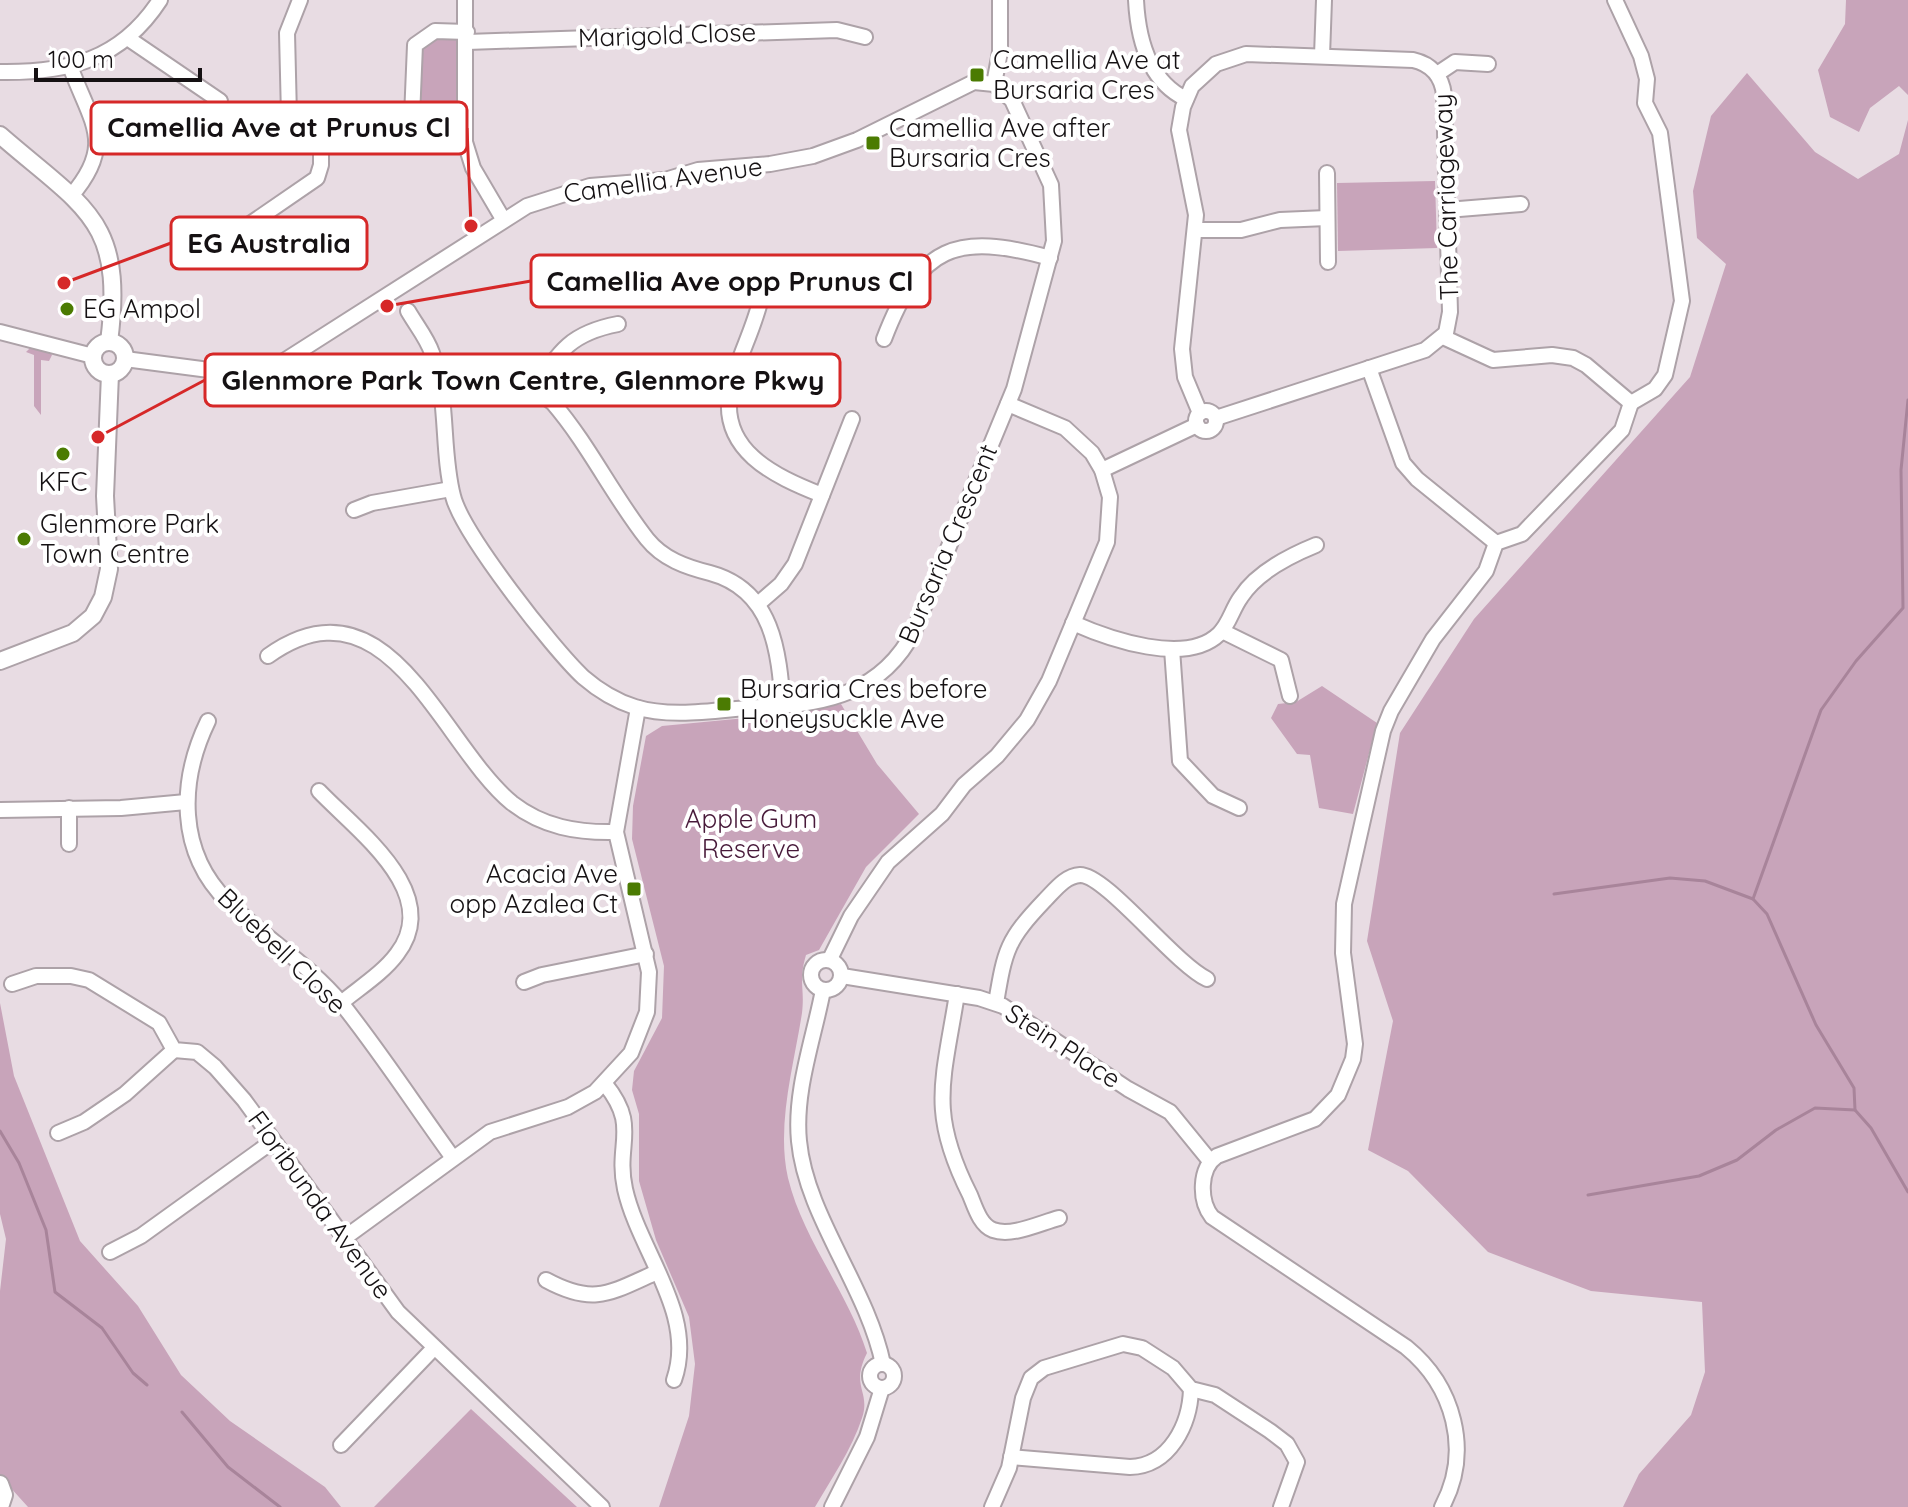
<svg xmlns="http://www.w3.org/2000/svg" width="1908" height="1507" font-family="Quicksand,sans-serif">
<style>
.green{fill:#c8a4ba}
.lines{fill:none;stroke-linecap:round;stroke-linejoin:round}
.stream{stroke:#a8849a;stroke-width:3}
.minor-casing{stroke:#ada2a8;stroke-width:18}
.major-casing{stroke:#ada2a8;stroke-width:20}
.minor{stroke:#fff;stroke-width:14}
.major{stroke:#fff;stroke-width:16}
.poi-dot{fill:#4b7b02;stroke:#fff;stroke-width:3}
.labels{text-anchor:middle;stroke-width:8;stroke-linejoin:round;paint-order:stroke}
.street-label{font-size:26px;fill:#151113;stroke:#fff}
.poi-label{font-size:26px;fill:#151113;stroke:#fff;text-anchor:start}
.park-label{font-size:26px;fill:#481a3a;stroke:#fff}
.leader{fill:none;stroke:#d62828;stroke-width:3}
.callout-dot{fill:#d62828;stroke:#fff;stroke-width:3}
.callout{fill:#fff;stroke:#d62828;stroke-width:3}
.callout-label{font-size:28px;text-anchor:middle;font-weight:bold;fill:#151113}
</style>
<rect width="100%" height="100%" fill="#e8dce3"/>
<!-- green -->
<g class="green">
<polygon points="1846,0 1908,0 1908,95 1899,86 1870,108 1859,132 1830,117 1818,70 1845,24"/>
<polygon points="462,35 460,105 450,111 416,111 417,58 426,39"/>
<polygon points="1747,73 1815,152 1858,179 1899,154 1908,120 1908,1507 1623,1507 1639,1474 1691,1415 1705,1372 1702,1302 1591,1291 1488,1252 1408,1171 1368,1150 1393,1021 1367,941 1400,733 1474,619 1690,377 1726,264 1697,238 1693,191 1711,116"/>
<polygon points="1435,181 1437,248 1338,251 1337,183"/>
<polygon points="32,346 49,350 52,355 49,361 41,360 41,415 34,406 34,355 26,352"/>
<polygon points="1322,686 1377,723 1353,814 1319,808 1310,755 1297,754 1271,718 1278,704 1296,702"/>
<path d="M 841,704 L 877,764 L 919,814 L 866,867 L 819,950 L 806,955 C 798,982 805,987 802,1013 C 794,1065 776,1125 788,1178 C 803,1240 848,1292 867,1353 C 850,1387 871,1391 862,1418 C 852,1449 831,1479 815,1507 L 659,1507 L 689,1416 L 695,1364 L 689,1317 L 656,1240 L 639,1181 L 639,1114 L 632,1090 L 634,1071 L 662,1018 L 664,966 L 632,839 L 633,806 L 646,736 L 662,726 L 789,714 Z"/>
<polygon points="0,1003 14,1076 80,1241 138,1306 181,1375 230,1421 325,1487 341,1507 28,1507 0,1476 0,1291 6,1239 0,1214"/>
<polygon points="471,1409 577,1507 374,1507"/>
</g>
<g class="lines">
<!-- stream -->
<g class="stream">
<polyline points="1554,894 1670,878 1705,881 1753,899 1767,914 1816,1025 1854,1088 1855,1110 1871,1128 1908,1192"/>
<polyline points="1753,899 1821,710 1856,661 1903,608 1901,470 1908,400"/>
<polyline points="0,1131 19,1163 46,1230 55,1292 102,1328 133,1373 147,1385"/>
<polyline points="1588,1195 1699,1176 1737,1160 1776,1130 1815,1108 1855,1110"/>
<polyline points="182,1412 228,1467 280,1507"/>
</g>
<defs>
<g id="minor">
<polyline points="300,0 287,33 289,116 464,118"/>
<polyline points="465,0 465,142 473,168 503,219"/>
<path d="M 1136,0 C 1138,39 1148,81 1186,99"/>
<polyline points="1615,0 1641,56 1647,79 1645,103 1660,133 1682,301 1665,375 1655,389 1631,403"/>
<polyline points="129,39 220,101"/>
<polyline points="467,42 837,30 865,37"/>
<polyline points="1322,56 1324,0"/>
<path d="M 70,66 C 91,123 116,144 71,196"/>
<path d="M 0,72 C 68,73 121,60 160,0"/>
<polyline points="1437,74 1455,62 1488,64"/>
<polyline points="994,84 1000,52 1000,0"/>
<polyline points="412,117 415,45 435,31 467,32"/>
<polyline points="1327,173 1328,262"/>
<polyline points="1447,210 1521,204"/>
<polyline points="1195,230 1241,230 1280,220 1327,218"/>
<polyline points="221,244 317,178 321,165 321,116"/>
<path d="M 761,298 C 754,329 738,357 731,387 C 717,450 774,476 822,495"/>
<polyline points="0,332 93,356"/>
<polyline points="1443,337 1493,360 1552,355 1573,358 1586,365 1631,403"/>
<path d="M 884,339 C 920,245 956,232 1050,258"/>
<path d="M 125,359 L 232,373 L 273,368 L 527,206 L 590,186 L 665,180 L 698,170 L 770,164 L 813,156 L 857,140 L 974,82 L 994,84 L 1012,100 L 1051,185 L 1054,241 L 1014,389 L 914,631 C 882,693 825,705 761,707 C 722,709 673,719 635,707 C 616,701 598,690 583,677 C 553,649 462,533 453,496 C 441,450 449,399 432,353 C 427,338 416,325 408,311"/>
<polyline points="1369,368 1403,463 1417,479 1496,543"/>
<path d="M 440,379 C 482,377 518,373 553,403 C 589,445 613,496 647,539 C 663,559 686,567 710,573 C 773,590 779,651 783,707"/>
<path d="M 535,389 C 560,350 571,333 618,324"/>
<circle cx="1206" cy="421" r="10"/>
<path d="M 1200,413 L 1185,377 L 1182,349 L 1196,215 L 1179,130 L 1183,107 L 1192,86 L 1216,64 L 1246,54 L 1413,60 C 1431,64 1442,76 1444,95 L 1450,312 L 1446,333 L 1425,350 L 1216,418"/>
<polyline points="1102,470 1197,425"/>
<polyline points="354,510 372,503 451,489"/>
<polyline points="758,604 781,584 795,564 852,419"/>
<path d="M 1073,623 C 1109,639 1186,666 1219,634 C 1230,623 1232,609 1241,597 C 1257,572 1289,556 1316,545"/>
<polyline points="1222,631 1281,660 1290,696"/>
<polyline points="1172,649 1180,761 1213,796 1239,808"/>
<path d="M 268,656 C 388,570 441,745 512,803 C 543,827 577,833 616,832"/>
<path d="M 208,721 C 179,781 177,852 228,902 C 264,938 309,964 342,1004 C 381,1053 416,1107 453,1158"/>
<path d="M 319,791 C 357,831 444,893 397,954 C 383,973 359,988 341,1003"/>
<polyline points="69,808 69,844"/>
<polyline points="0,810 121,808 186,802"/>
<polyline points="830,959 851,916 888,862 942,814 964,785 997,756 1027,720 1049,681 1107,542 1110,497 1102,470 1092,453 1065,428 1008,404"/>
<circle cx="826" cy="975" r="15"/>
<polyline points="842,976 979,998 1003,1006 1128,1089 1170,1112 1210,1161"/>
<polyline points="524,982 542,975 646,954"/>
<polyline points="12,984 36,976 71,976 89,980 159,1023 174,1050 197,1052 215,1067 244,1100 398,1312 602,1507"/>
<path d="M 823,990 C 814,1038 794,1091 799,1141 C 806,1216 867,1287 883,1364"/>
<path d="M 957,994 C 943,1082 928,1112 970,1195 C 975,1207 980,1225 993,1230 C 1012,1237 1040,1223 1059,1218"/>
<path d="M 996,1003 C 1005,949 1007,940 1045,900 C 1055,890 1065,876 1080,875 C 1105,874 1174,963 1207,979"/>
<path d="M 605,1084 C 640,1127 615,1143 625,1189 C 639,1252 697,1314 674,1380"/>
<polyline points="58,1133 84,1122 125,1094 174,1050"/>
<polyline points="343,1239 490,1132 568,1107 595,1092 631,1053 647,1012 649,972 616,832 638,708"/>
<polyline points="110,1252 141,1236 273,1141"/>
<path d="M 546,1280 C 594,1306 610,1293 657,1272"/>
<circle cx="882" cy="1376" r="12"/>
<polyline points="341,1445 433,1349"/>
<path d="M 1011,1457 L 1130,1467 C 1170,1466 1190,1424 1191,1389"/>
<polyline points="832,1507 867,1437 882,1388"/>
<polyline points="992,1507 1009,1468 1023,1398 1031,1378 1044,1368 1123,1344 1142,1348 1173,1368 1191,1389 1215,1395 1270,1431 1287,1444 1297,1462 1281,1507"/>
<path d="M 1442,1507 C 1472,1451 1454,1386 1406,1347 L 1212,1217 C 1199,1201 1199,1168 1217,1156 L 1315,1119 L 1338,1095 L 1353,1059 L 1355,1044 L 1343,953 L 1344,904 L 1383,731 L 1391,711 L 1433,639 L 1486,571 L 1496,543 L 1522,534 L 1622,430 L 1631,403"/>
</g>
<g id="major">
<path d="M 0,135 C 85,209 125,219 109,342"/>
<circle cx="109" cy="358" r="16"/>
<polyline points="0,661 73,633 93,616 103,597 109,569 105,496 110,374"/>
<polyline points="0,1484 4,1495 0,1507"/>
</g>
</defs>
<!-- minor casing -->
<use href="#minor" class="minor-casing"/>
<!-- major casing -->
<use href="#major" class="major-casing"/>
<!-- minor -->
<use href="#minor" class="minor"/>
<!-- major -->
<use href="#major" class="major"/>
</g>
<!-- markers -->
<g class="poi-dot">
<rect x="969" y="67" width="16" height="16" rx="4"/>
<rect x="865" y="135" width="16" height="16" rx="4"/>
<circle cx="67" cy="309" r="8"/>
<circle cx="63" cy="454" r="8"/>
<circle cx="24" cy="539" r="8"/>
<rect x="716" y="696" width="16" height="16" rx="4"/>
<rect x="626" y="881" width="16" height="16" rx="4"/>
</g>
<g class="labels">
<!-- street labels -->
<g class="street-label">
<text transform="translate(667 35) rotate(-2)" y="9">Marigold Close</text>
<text transform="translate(663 180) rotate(-8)" y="9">Camellia Avenue</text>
<text transform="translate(1446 197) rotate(-92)" y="9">The Carriageway</text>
<text transform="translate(948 544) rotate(-67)" y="9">Bursaria Crescent</text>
<text transform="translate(282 951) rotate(44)" y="9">Bluebell Close</text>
<text transform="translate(1063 1046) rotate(33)" y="9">Stein Place</text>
<text transform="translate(320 1205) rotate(54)" y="9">Floribunda Avenue</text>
</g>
<!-- poi labels -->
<g class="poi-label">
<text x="993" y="69">Camellia Ave at<tspan x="993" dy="30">Bursaria Cres</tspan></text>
<text x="889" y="137">Camellia Ave after<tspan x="889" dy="30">Bursaria Cres</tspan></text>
<text x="83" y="318">EG Ampol</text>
<text x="63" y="491" text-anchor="middle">KFC</text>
<text x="40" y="533">Glenmore Park<tspan x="40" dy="30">Town Centre</tspan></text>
<text x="740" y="698">Bursaria Cres before<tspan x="740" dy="30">Honeysuckle Ave</tspan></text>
<text x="618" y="883" text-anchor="end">Acacia Ave<tspan x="618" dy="30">opp Azalea Ct</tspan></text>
</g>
<!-- park labels -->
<g class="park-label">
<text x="751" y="828">Apple Gum<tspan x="751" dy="30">Reserve</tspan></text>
</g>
</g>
<!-- callouts -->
<path class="leader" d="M471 226L467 128M64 283L171 243M387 306L531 281M98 437L205 380"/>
<g class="callout-dot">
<circle cx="471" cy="226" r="8"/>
<circle cx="64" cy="283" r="8"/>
<circle cx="387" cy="306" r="8"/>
<circle cx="98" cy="437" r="8"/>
</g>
<g class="callout">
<rect x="91" y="102" width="376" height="52" rx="8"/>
<rect x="171" y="217" width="196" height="52" rx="8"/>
<rect x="531" y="255" width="399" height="52" rx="8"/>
<rect x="205" y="354" width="635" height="52" rx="8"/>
</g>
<g class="callout-label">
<text x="279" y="137">Camellia Ave at Prunus Cl</text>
<text x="269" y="253">EG Australia</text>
<text x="730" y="291">Camellia Ave opp Prunus Cl</text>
<text x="523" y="390">Glenmore Park Town Centre, Glenmore Pkwy</text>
</g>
<!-- scale -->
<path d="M36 68v12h164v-12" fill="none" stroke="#151113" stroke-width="4"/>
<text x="48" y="68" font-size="24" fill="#151113" stroke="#ffffff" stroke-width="6" paint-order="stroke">100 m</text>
</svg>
